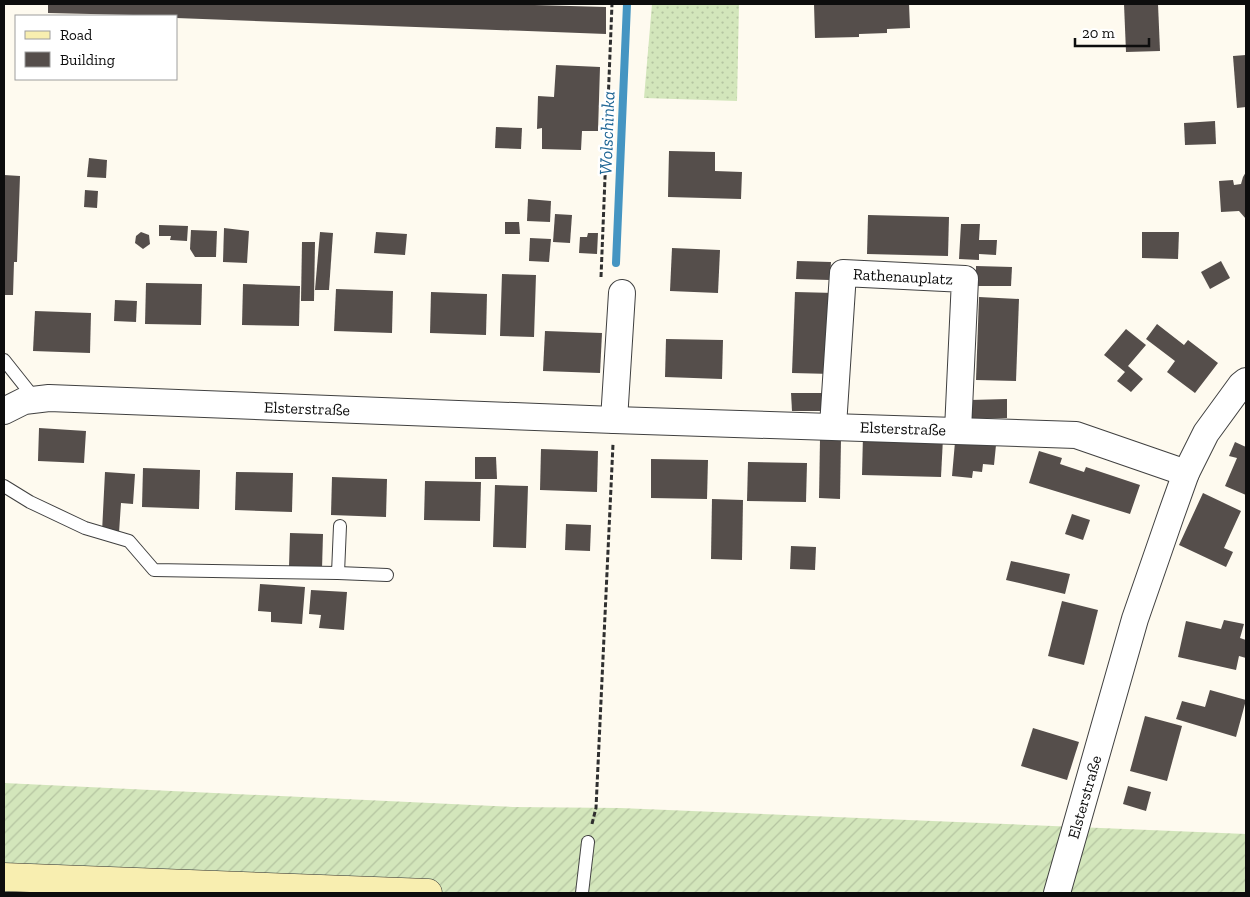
<svg xmlns="http://www.w3.org/2000/svg" width="1250" height="897" font-family="'Zilla Slab',serif">
<style>
.grass{fill:url(#grass-dots)}
.garden{fill:url(#garden-furrows)}
.lines{fill:none;stroke-linecap:round;stroke-linejoin:round}
.stream{stroke:#4595c2;stroke-width:8}
.building{fill:#554e4b}
.lane-casing{stroke:#404040;stroke-width:14}
.street-casing{stroke:#404040;stroke-width:28}
.secondary-casing{stroke:#2f2f2f;stroke-width:29}
.path{stroke:#2f2f2f;stroke-width:3;stroke-dasharray:5 2.5;stroke-linecap:butt}
.lane{stroke:#fff;stroke-width:12}
.street{stroke:#fff;stroke-width:26}
.secondary{stroke:#f8eeb0;stroke-width:28}
.labels{text-anchor:middle;stroke-width:5;stroke-linejoin:round;paint-order:stroke}
.street-label{font-size:16px;fill:#0d0d0d;stroke:#fff}
.water-label{font-size:18px;font-style:italic;fill:#216795;stroke:#fff}
</style>
<defs>
<pattern id="grass-dots" width="8" height="8" patternUnits="userSpaceOnUse" patternTransform="scale(1.25)"><rect width="8" height="8" fill="#d3e6bb"/><path d="M2 2h.1M6 6h.1" fill="none" stroke="#b4c4a0" stroke-width="1.8" stroke-linecap="round"/></pattern>
<pattern id="garden-furrows" width="10" height="10" patternUnits="userSpaceOnUse" patternTransform="scale(1.25)"><rect width="10" height="10" fill="#d3e6bb"/><path d="M-1 1l2-2M0 10L10 0M9 11l2-2" fill="none" stroke="#b4c4a0"/></pattern>
</defs>
<rect width="100%" height="100%" fill="#fefaef"/>
<!-- grass -->
<polygon class="grass" points="652,4 739,4 737,101 644,98"/>
<!-- garden -->
<polygon class="garden" points="4,783 513,807 620,808 1246,834 1246,893 4,893"/>
<g class="lines">
<!-- stream -->
<polyline class="stream" points="616,263 627,4"/>
</g>
<!-- building -->
<g class="building">
<polygon points="48,4 503,4 606,7 606,34 176,18 176,16 48,13"/>
<polygon points="814,4 909,4 910,28 887,29 887,33 859,34 859,37 815,38"/>
<polygon points="1124,4 1158,4 1160,51 1126,52"/>
<polygon points="1246,55 1246,107 1237,108 1233,56"/>
<polygon points="556,65 600,67 598,131 582,131 581,150 542,149 542,128 537,129 538,96 554,97"/>
<polygon points="1215,121 1216,144 1185,145 1184,123"/>
<polygon points="496,127 522,128 521,149 495,148"/>
<polygon points="669,151 715,152 715,171 742,172 741,199 668,197"/>
<polygon points="89,158 107,160 106,178 87,177"/>
<polygon points="1246,172 1246,219 1239,211 1221,212 1219,181 1233,180 1234,185 1241,184 1243,177"/>
<polygon points="4,175 20,176 17,262 14,262 13,295 4,295"/>
<polygon points="85,190 98,191 97,208 84,207"/>
<polygon points="528,199 551,201 550,222 527,221"/>
<polygon points="555,214 572,215 570,243 553,242"/>
<polygon points="868,215 949,217 948,256 867,254"/>
<polygon points="505,222 519,222 520,234 505,234"/>
<polygon points="961,224 980,224 979,240 997,240 996,255 979,254 979,260 959,259"/>
<polygon points="159,225 188,226 187,241 170,240 171,236 159,236"/>
<polygon points="224,228 249,231 247,263 223,262"/>
<polygon points="191,230 217,231 216,257 195,257 190,249"/>
<polygon points="141,232 149,235 150,244 143,249 135,243 136,236"/>
<polygon points="320,232 333,233 329,290 315,290"/>
<polygon points="376,232 407,234 405,255 374,253"/>
<polygon points="1142,232 1179,232 1178,259 1142,258"/>
<polygon points="588,233 598,233 597,254 579,253 580,237 587,237"/>
<polygon points="530,238 551,239 549,262 529,261"/>
<polygon points="302,242 315,242 314,301 301,301"/>
<polygon points="672,248 720,250 718,293 670,291"/>
<polygon points="797,261 831,262 830,280 796,279"/>
<polygon points="1221,261 1230,278 1210,289 1201,272"/>
<polygon points="976,266 1012,267 1011,286 976,286"/>
<polygon points="502,274 536,275 534,337 500,336"/>
<polygon points="146,283 202,284 201,325 145,324"/>
<polygon points="243,284 300,286 299,326 242,325"/>
<polygon points="336,289 393,291 392,333 334,331"/>
<polygon points="431,292 487,294 486,335 430,333"/>
<polygon points="795,292 835,293 832,374 792,373"/>
<polygon points="979,297 1019,299 1016,381 976,380"/>
<polygon points="115,300 137,301 136,322 114,321"/>
<polygon points="35,311 91,313 90,353 33,351"/>
<polygon points="1157,324 1184,345 1188,340 1218,363 1195,393 1167,372 1175,361 1146,339"/>
<polygon points="1126,329 1146,345 1128,366 1143,379 1131,392 1117,381 1125,372 1104,355"/>
<polygon points="545,331 602,333 600,373 543,371"/>
<polygon points="666,339 723,340 722,379 665,377"/>
<polygon points="791,393 825,393 825,411 792,411"/>
<polygon points="1007,399 1007,418 971,419 970,400"/>
<polygon points="39,428 86,431 84,463 38,461"/>
<polygon points="863,435 943,438 941,477 862,475"/>
<polygon points="820,439 841,439 840,499 819,498"/>
<polygon points="955,442 996,445 994,465 983,464 982,472 973,471 972,478 952,476"/>
<polygon points="1235,442 1246,447 1246,495 1225,486 1237,458 1229,456"/>
<polygon points="541,449 598,451 597,492 540,490"/>
<polygon points="1039,451 1062,458 1060,464 1084,472 1086,467 1140,485 1130,514 1029,483"/>
<polygon points="475,457 496,457 497,479 475,479"/>
<polygon points="651,459 708,460 707,499 651,498"/>
<polygon points="748,462 807,463 806,502 747,501"/>
<polygon points="143,468 200,470 199,509 142,507"/>
<polygon points="105,472 135,474 133,504 121,503 119,533 102,532"/>
<polygon points="236,472 293,473 292,512 235,510"/>
<polygon points="332,477 387,479 386,517 331,515"/>
<polygon points="425,481 481,482 480,521 424,520"/>
<polygon points="495,485 528,486 526,548 493,547"/>
<polygon points="1203,493 1241,511 1224,548 1233,552 1226,567 1179,545"/>
<polygon points="712,499 743,500 742,560 711,559"/>
<polygon points="1072,514 1090,520 1083,540 1065,534"/>
<polygon points="566,524 591,525 590,551 565,550"/>
<polygon points="290,533 323,534 322,569 289,567"/>
<polygon points="791,546 816,547 815,570 790,569"/>
<polygon points="1011,561 1070,574 1065,594 1006,580"/>
<polygon points="260,584 305,587 302,624 271,622 271,612 258,611"/>
<polygon points="311,590 347,592 344,630 319,628 321,615 309,614"/>
<polygon points="1062,601 1098,610 1084,665 1048,656"/>
<polygon points="1224,620 1244,624 1240,638 1246,640 1246,658 1239,656 1236,670 1178,657 1186,621 1221,629"/>
<polygon points="1210,690 1246,700 1236,737 1176,719 1182,701 1205,707"/>
<polygon points="1145,716 1182,726 1167,781 1130,771"/>
<polygon points="1033,728 1079,742 1067,780 1021,766"/>
<polygon points="1128,786 1151,792 1146,811 1123,804"/>
</g>
<g class="lines">
<defs>
<g id="lane">
<polyline points="4,360 35,399"/>
<polyline points="4,486 30,502 85,528 129,541 154,570 338,573 340,526"/>
<polyline points="338,573 387,575"/>
<polyline points="582,893 588,842"/>
</g>
<g id="street">
<polyline points="4,411 24,401 49,398 614,420 1076,435 1186,473"/>
<polyline points="614,420 622,293"/>
<polyline points="833,426 843,273 965,279 958,430"/>
<polyline points="1057,893 1135,619 1171,515 1186,473 1206,433 1241,385 1246,381"/>
</g>
<polyline id="secondary" points="4,877 428,893"/>
</defs>
<!-- lane casing -->
<use href="#lane" class="lane-casing"/>
<!-- street casing -->
<use href="#street" class="street-casing"/>
<!-- secondary casing -->
<use href="#secondary" class="secondary-casing"/>
<!-- path -->
<g class="path">
<polyline points="601,277 612,4"/>
<polyline points="592,824 596,808 613,444"/>
</g>
<!-- lane -->
<use href="#lane" class="lane"/>
<!-- street -->
<use href="#street" class="street"/>
<!-- secondary -->
<use href="#secondary" class="secondary"/>
</g>
<g class="labels">
<!-- street labels -->
<g class="street-label">
<text transform="translate(903 276) rotate(3)" y="6">Rathenauplatz</text>
<text transform="translate(307 408) rotate(2)" y="6">Elsterstraße</text>
<text transform="translate(903 428) rotate(2)" y="6">Elsterstraße</text>
<text transform="translate(1084 797) rotate(-74)" y="6">Elsterstraße</text>
</g>
<!-- water labels -->
<g class="water-label">
<text transform="translate(607 133) rotate(-88)" y="6">Wolschinka</text>
</g>
</g>
<!-- border -->
<rect width="1250" height="897" fill="none" stroke="#0d0d0d" stroke-width="10"/>
<!-- legend -->
<rect x="15" y="15" width="162" height="65" fill="#ffffff" stroke="#9e9e9e"/>
<rect x="25" y="31" width="25" height="8" fill="#f8eeb0" stroke="#9e9e9e"/>
<text x="60" y="40" font-size="15" fill="#0d0d0d">Road</text>
<rect x="25" y="52" width="25" height="15" fill="#554e4b" stroke="#9e9e9e"/>
<text x="60" y="65" font-size="15" fill="#0d0d0d">Building</text>
<!-- scale -->
<path d="M1075 38v8h74v-8" fill="none" stroke="#0d0d0d" stroke-width="2.5"/>
<text x="1082" y="38" font-size="15" fill="#0d0d0d" stroke="#ffffff" stroke-width="4" paint-order="stroke">20 m</text>
</svg>
